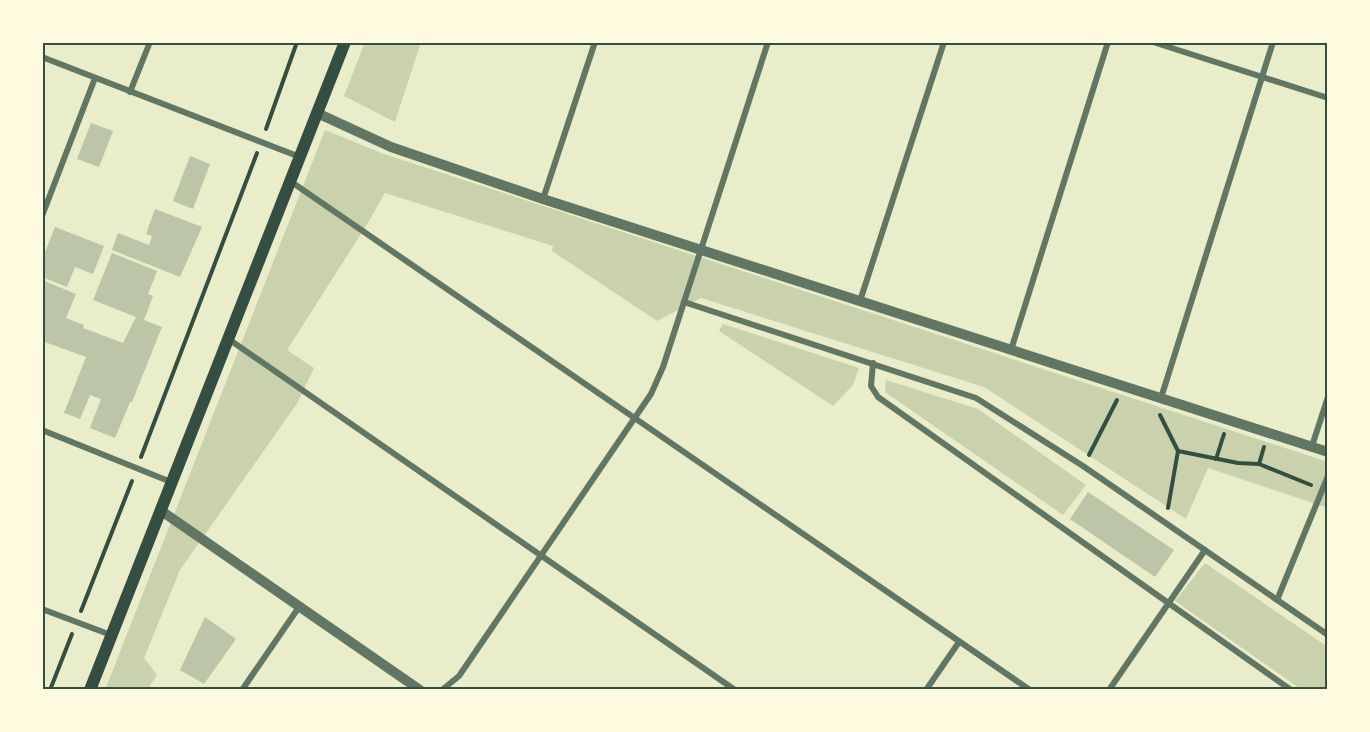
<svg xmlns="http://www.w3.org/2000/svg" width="1370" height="732" font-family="'Source Sans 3',sans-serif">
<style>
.green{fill:#cad2ad}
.building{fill:#bcc5a7}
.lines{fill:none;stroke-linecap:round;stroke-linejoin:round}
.path{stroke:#344e41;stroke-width:4}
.minor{stroke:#617663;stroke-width:6}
.tertiary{stroke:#617663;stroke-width:10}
.secondary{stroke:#344e41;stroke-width:12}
.neatline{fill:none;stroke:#344e41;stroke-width:2}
</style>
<rect width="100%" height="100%" fill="#e9edc9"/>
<!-- green -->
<g class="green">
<polygon points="365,42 421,42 395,122 344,96"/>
<polygon points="325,130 384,154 1328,462 1328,508 1208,468 1186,519 984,387 701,298 657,321 552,251 553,246 385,193 368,223 287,350 314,368 298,402 180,570 144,658 157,675 147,690 105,690"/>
<polygon points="723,324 859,368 853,385 833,406 719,331"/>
<polygon points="886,380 978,409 1086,485 1063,515 885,392"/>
<polygon points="1205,563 1328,647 1328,690 1302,690 1175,601"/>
</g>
<!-- building -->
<g class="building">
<polygon points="91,123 113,131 99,167 77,159"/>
<polygon points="190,156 210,164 193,209 173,201"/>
<polygon points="155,209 202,227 180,277 112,250 118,233 149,245 152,236 146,234"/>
<polygon points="55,227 104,246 93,274 75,267 67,287 42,277 42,260"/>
<polygon points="112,253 157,271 148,294 153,296 144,320 162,327 132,402 130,402 115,438 90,428 101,399 90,395 80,419 64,413 86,357 42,341 42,280 76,294 66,318 84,325 83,328 123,343 136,317 93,300"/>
<polygon points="1088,492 1174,550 1155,577 1070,519"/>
<polygon points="205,617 236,639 204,684 180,670"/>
</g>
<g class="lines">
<!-- path -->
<g class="path">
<polyline points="266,129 297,42"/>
<polyline points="1160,415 1178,451 1168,508"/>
<polyline points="1178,451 1238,463 1259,464 1311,485"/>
<polyline points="1089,455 1117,400"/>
<polyline points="141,457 257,153"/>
<polyline points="1216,459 1224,434"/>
<polyline points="1259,464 1264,447"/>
<polyline points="81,611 132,481"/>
<polyline points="50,690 72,634"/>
</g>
<!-- minor -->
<g class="minor">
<polyline points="1153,42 1328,98"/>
<polyline points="42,57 300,157"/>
<polyline points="130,92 150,42"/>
<polyline points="290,181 1030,690"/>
<polyline points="543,199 595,42"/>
<polyline points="42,216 95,78"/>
<polyline points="860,301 944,42"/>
<polyline points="684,302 976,398 1083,466 1328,635"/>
<polyline points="227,338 735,690"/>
<polyline points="1011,350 1108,42"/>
<polyline points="873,363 871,386 878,397 1291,690"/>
<polyline points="1161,398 1273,42"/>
<polyline points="42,430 171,482"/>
<polyline points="1312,446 1328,397"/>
<polyline points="1277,600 1328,476"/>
<polyline points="42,609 111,635"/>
<polyline points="242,690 299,607"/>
<polyline points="442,690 459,676 651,394 663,367 768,42"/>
<polyline points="926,690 959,642"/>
<polyline points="1109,690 1205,550"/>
</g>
<!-- tertiary -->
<g class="tertiary">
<polyline points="317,113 391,147 543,199 1328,452"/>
<polyline points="160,510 420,690"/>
</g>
<!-- secondary -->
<polyline class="secondary" points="90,690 345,42"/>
</g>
<!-- border -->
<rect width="1370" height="732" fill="none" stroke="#fefae0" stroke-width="87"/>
<rect x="44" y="44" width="1282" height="644" class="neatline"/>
</svg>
